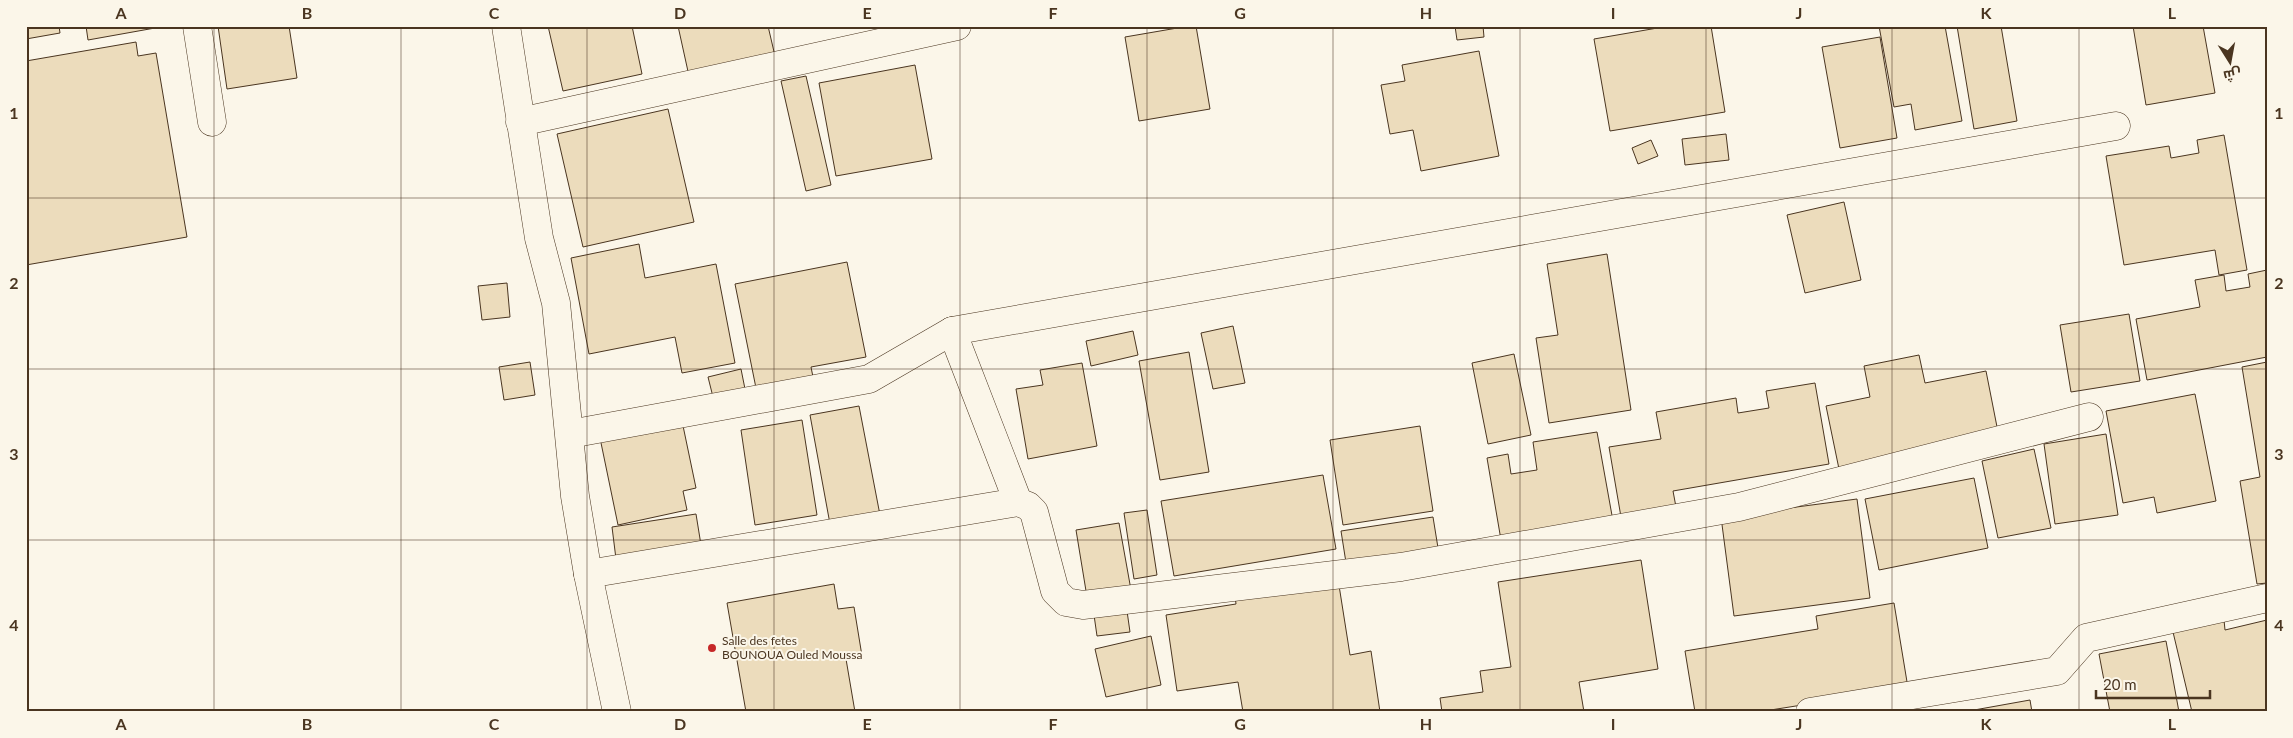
<svg xmlns="http://www.w3.org/2000/svg" width="2293" height="738" font-family="Lato,Cairo,sans-serif">
<style>
.building{fill:#ecdcbc;stroke:#4a3520}
.lines{fill:none;stroke-linecap:round;stroke-linejoin:round}
.minor-casing{stroke:#4a3520;stroke-width:29}
.tertiary-casing{stroke:#4a3520;stroke-width:29}
.minor{stroke:#fbf6e9;stroke-width:28}
.tertiary{stroke:#fbf6e9;stroke-width:28}
.grid{fill:none;stroke:#4a3520;stroke-width:1;stroke-opacity:0.55}
.poi-dot{fill:#c62828;stroke:#fbf6e9;stroke-width:2}
.labels{text-anchor:middle;stroke-width:4;stroke-linejoin:round;paint-order:stroke}
.poi-label{font-size:12px;fill:#4a3520;stroke:#fbf6e9;text-anchor:start}
.neatline{fill:none;stroke:#4a3520;stroke-width:2}
.grid-label{font-size:16px;text-anchor:middle;font-weight:bold;fill:#4a3520}
</style>
<rect width="100%" height="100%" fill="#fbf6e9"/>
<!-- building -->
<g class="building">
<polygon points="26,26 59,26 60,33 26,39"/>
<polygon points="86,26 155,26 155,28 88,40"/>
<polygon points="218,26 289,26 297,78 227,89"/>
<polygon points="548,26 632,26 642,74 563,91"/>
<polygon points="678,26 768,26 775,56 689,76"/>
<polygon points="1189,26 1196,26 1210,109 1139,121 1125,37"/>
<polygon points="1455,26 1483,26 1484,37 1457,40"/>
<polygon points="1669,26 1711,26 1725,112 1610,131 1594,39"/>
<polygon points="1879,26 1945,26 1962,121 1915,130 1911,104 1894,107"/>
<polygon points="1957,26 2001,26 2017,121 1974,129"/>
<polygon points="2133,26 2203,26 2215,93 2146,105"/>
<polygon points="1880,37 1897,138 1840,148 1822,47"/>
<polygon points="136,42 138,56 156,53 187,237 26,265 26,61"/>
<polygon points="1479,51 1499,156 1421,171 1413,130 1390,134 1381,85 1405,81 1402,65"/>
<polygon points="915,65 932,159 836,176 819,83"/>
<polygon points="806,76 831,185 806,191 781,81"/>
<polygon points="668,109 694,222 583,247 557,134"/>
<polygon points="1726,134 1729,160 1685,165 1682,139"/>
<polygon points="2224,135 2247,270 2219,275 2215,250 2124,265 2106,156 2169,146 2171,158 2199,153 2197,140"/>
<polygon points="1651,140 1658,156 1638,164 1632,148"/>
<polygon points="1844,202 1861,280 1805,293 1787,215"/>
<polygon points="639,244 645,278 716,264 735,363 682,373 675,337 589,354 571,258"/>
<polygon points="1607,254 1631,410 1549,423 1536,338 1558,335 1547,264"/>
<polygon points="847,262 866,357 811,367 814,382 757,393 735,284"/>
<polygon points="2267,270 2267,357 2147,380 2136,319 2200,307 2195,280 2224,275 2226,291 2250,287 2248,274"/>
<polygon points="507,283 510,317 482,320 478,286"/>
<polygon points="2129,314 2140,381 2071,392 2060,325"/>
<polygon points="1233,326 1245,383 1213,389 1201,333"/>
<polygon points="1133,331 1138,355 1091,366 1086,341"/>
<polygon points="1189,352 1209,472 1160,480 1139,361"/>
<polygon points="1514,354 1531,435 1488,444 1472,363"/>
<polygon points="1919,355 1925,383 1986,371 1999,437 1839,469 1826,406 1870,397 1864,366"/>
<polygon points="530,362 535,395 504,400 499,367"/>
<polygon points="2267,362 2267,583 2257,584 2240,481 2260,477 2242,367"/>
<polygon points="1082,363 1097,446 1028,459 1016,389 1043,385 1040,370"/>
<polygon points="741,369 746,394 714,401 708,377"/>
<polygon points="1815,383 1829,464 1673,491 1676,507 1621,517 1609,447 1661,439 1656,412 1736,398 1738,413 1769,408 1766,391"/>
<polygon points="2195,394 2216,501 2157,513 2154,497 2123,503 2106,411"/>
<polygon points="859,406 880,515 830,524 810,415"/>
<polygon points="802,420 817,515 755,525 741,430"/>
<polygon points="682,421 696,488 683,491 687,510 618,525 600,438"/>
<polygon points="1420,426 1433,511 1343,525 1330,440"/>
<polygon points="1597,432 1613,521 1501,540 1487,458 1508,454 1511,474 1537,470 1533,442"/>
<polygon points="2106,434 2118,515 2055,524 2044,444"/>
<polygon points="2034,449 2051,528 1998,538 1982,461"/>
<polygon points="1323,475 1336,549 1174,576 1161,501"/>
<polygon points="1974,478 1988,548 1879,570 1865,499"/>
<polygon points="1857,499 1870,598 1734,616 1721,517"/>
<polygon points="1147,510 1157,575 1134,579 1124,513"/>
<polygon points="696,514 701,545 616,559 612,527"/>
<polygon points="1433,517 1439,554 1347,569 1341,531"/>
<polygon points="1119,523 1131,590 1087,597 1076,530"/>
<polygon points="1641,560 1658,669 1579,682 1584,712 1442,712 1440,698 1483,692 1480,671 1511,667 1498,582"/>
<polygon points="1338,579 1350,655 1371,651 1380,712 1243,712 1238,682 1177,691 1166,615 1236,604 1235,596"/>
<polygon points="834,584 838,609 854,607 862,656 846,659 855,712 746,712 727,603"/>
<polygon points="1894,603 1909,694 1878,693 1758,712 1695,712 1685,651 1818,629 1816,616"/>
<polygon points="1127,611 1130,632 1097,636 1094,615"/>
<polygon points="2224,620 2225,630 2267,620 2267,712 2192,712 2173,632"/>
<polygon points="1151,636 1161,685 1106,697 1095,649"/>
<polygon points="2166,641 2179,712 2110,712 2099,654"/>
<polygon points="2030,700 2032,712 1963,712"/>
</g>
<g class="lines">
<defs>
<g id="minor">
<polyline points="197,26 212,122"/>
<polyline points="520,122 957,26"/>
<polyline points="952,331 1018,502"/>
<polyline points="570,434 869,379 952,331 2116,126"/>
<polyline points="588,574 1018,502 1028,506 1034,512 1055,591 1066,602 1083,605 1401,567 1739,507 2089,417"/>
<polyline points="1810,712 2057,671 2086,638 2267,598"/>
</g>
<polyline id="tertiary" points="506,26 539,238 556,303 575,496 588,574 617,712"/>
</defs>
<!-- minor casing -->
<use href="#minor" class="minor-casing"/>
<!-- tertiary casing -->
<use href="#tertiary" class="tertiary-casing"/>
<!-- minor -->
<use href="#minor" class="minor"/>
<!-- tertiary -->
<use href="#tertiary" class="tertiary"/>
</g>
<!-- grid -->
<path class="grid" d="M 214,26 L 214,712M 401,26 L 401,712M 587,26 L 587,712M 774,26 L 774,712M 960,26 L 960,712M 1147,26 L 1147,712M 1333,26 L 1333,712M 1520,26 L 1520,712M 1706,26 L 1706,712M 1892,26 L 1892,712M 2079,26 L 2079,712M 26,198 L 2267,198M 26,369 L 2267,369M 26,540 L 2267,540"/>
<!-- markers -->
<circle class="poi-dot" cx="712" cy="648" r="5"/>
<g class="labels">
<!-- poi labels -->
<g class="poi-label">
<text x="722" y="645">Salle des fetes<tspan x="722" dy="14">BOUNOUA Ouled Moussa</tspan></text>
</g>
</g>
<!-- border -->
<rect width="2293" height="738" fill="none" stroke="#fbf6e9" stroke-width="55"/>
<!-- north arrow -->
<g transform="translate(2230 62) rotate(169)" stroke="#fbf6e9" stroke-width="4" paint-order="stroke">
<path d="M0-4L9 19L0 12L-9 19Z" fill="#4a3520"/>
<text y="-8" font-size="14" font-weight="bold" text-anchor="middle" fill="#4a3520">ش</text>
</g>
<!-- scale -->
<path d="M2096 690v8h114v-8" fill="none" stroke="#4a3520" stroke-width="2.5"/>
<text x="2103" y="690" font-size="15" fill="#4a3520" stroke="#fbf6e9" stroke-width="4" paint-order="stroke">20 m</text>
<rect x="28" y="28" width="2238" height="682" class="neatline"/>
<g class="grid-label">
<text x="121" y="19">A</text>
<text x="307" y="19">B</text>
<text x="494" y="19">C</text>
<text x="680" y="19">D</text>
<text x="867" y="19">E</text>
<text x="1053" y="19">F</text>
<text x="1240" y="19">G</text>
<text x="1426" y="19">H</text>
<text x="1613" y="19">I</text>
<text x="1799" y="19">J</text>
<text x="1986" y="19">K</text>
<text x="2172" y="19">L</text>
<text x="14" y="119">1</text>
<text x="2279" y="119">1</text>
<text x="14" y="289">2</text>
<text x="2279" y="289">2</text>
<text x="14" y="460">3</text>
<text x="2279" y="460">3</text>
<text x="14" y="631">4</text>
<text x="2279" y="631">4</text>
<text x="121" y="730">A</text>
<text x="307" y="730">B</text>
<text x="494" y="730">C</text>
<text x="680" y="730">D</text>
<text x="867" y="730">E</text>
<text x="1053" y="730">F</text>
<text x="1240" y="730">G</text>
<text x="1426" y="730">H</text>
<text x="1613" y="730">I</text>
<text x="1799" y="730">J</text>
<text x="1986" y="730">K</text>
<text x="2172" y="730">L</text>
</g>
</svg>
